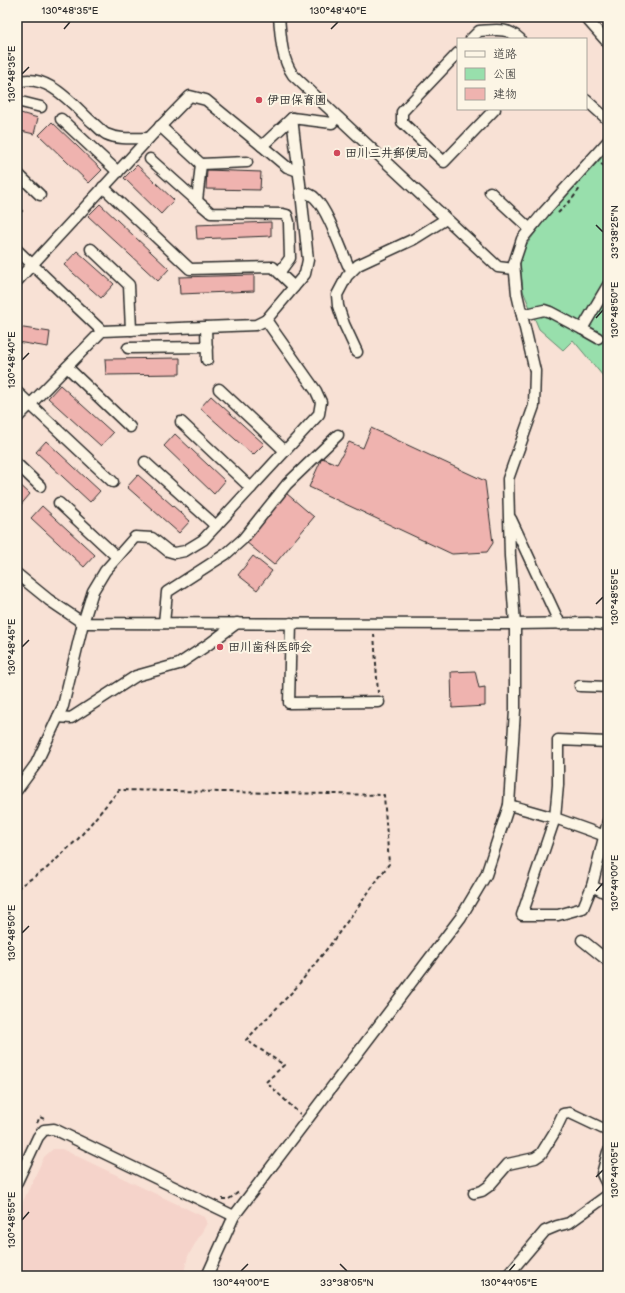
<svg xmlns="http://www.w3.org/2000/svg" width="625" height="1293" font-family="'Balsamiq Sans','Klee One',sans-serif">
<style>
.built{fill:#f5d3ca}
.green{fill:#98dfac;stroke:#62856c}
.building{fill:#efb3af;stroke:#2b2b2b}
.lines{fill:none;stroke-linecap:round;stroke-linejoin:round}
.minor-casing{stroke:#2b2b2b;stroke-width:13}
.path{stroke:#2b2b2b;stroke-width:2;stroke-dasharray:4 3;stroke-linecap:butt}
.minor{stroke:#fcf5e5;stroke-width:10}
.ticks{fill:none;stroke:#2b2b2b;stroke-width:1.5}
.poi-dot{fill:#d1495b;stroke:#fcf5e5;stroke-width:1.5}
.labels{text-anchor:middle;stroke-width:4;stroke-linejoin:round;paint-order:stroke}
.poi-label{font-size:12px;font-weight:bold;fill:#2b2b2b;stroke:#fcf5e5;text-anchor:start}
.neatline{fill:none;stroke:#2b2b2b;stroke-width:1.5}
.ticks-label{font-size:10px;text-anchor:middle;fill:#2b2b2b}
</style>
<rect width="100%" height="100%" fill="#f8e1d5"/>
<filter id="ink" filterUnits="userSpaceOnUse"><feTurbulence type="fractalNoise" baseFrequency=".025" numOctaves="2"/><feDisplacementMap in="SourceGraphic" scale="8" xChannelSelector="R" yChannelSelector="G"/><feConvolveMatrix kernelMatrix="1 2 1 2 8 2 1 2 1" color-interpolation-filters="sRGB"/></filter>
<g filter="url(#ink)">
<!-- built -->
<polygon class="built" points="53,1149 62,1149 204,1217 207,1223 188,1256 183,1276 17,1276 17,1214 44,1157"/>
<!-- green -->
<polygon class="green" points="608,151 608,382 573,340 563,350 539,329 523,291 520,261 524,248 547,217"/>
<!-- building -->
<g class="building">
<polygon points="17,112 38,118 34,134 17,130"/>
<polygon points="52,122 102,170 89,183 39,135"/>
<polygon points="137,165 174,200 161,214 124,178"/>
<polygon points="207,170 261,172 260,190 206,189"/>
<polygon points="100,204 169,269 158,281 88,216"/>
<polygon points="17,205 23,211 17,217"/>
<polygon points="271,222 271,236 197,239 196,225"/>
<polygon points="77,251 114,284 101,298 64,265"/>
<polygon points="254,275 254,291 180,294 179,277"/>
<polygon points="17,327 50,332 48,347 17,342"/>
<polygon points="180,358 180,374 106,375 105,359"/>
<polygon points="60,385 113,433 101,446 48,398"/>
<polygon points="211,396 264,444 253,455 200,408"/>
<polygon points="371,428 485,481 493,543 487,552 452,554 309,487 322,458 337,464 349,442 363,448"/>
<polygon points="175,434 225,481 214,494 164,446"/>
<polygon points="46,441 100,491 90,502 36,452"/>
<polygon points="138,475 190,521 179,533 127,487"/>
<polygon points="17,482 30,494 19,507 17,505"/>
<polygon points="286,493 314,517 274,565 246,542"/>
<polygon points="42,506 95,555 84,567 31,518"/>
<polygon points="253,556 272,571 257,590 238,575"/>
<polygon points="475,671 479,688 485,687 485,706 452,708 451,672"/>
</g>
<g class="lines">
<defs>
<g id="minor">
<path d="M 279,17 C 281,37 281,58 293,75 L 498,267 L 514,269"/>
<polyline points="585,17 608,43"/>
<path d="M 471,39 L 479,31 C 496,30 507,27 520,39"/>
<polyline points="458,53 402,112 402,122 444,162 495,109"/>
<path d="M 17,82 C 47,72 72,104 92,122 C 96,125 101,131 106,134 C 119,140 134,138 149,138"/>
<polyline points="586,100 608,120"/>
<polyline points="17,101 41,107"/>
<polyline points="61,119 118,172"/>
<polyline points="160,126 201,164 247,162"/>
<polyline points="262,146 287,167 298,171"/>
<polyline points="150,159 197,201 201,164"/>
<polyline points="17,173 40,195"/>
<polyline points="103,187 190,269 273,267 294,287"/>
<path d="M 301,192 C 307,193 311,194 315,198 C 328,211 340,247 348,265 L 352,270"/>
<polyline points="490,192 530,229"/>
<polyline points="197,201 211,213 283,214 287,215 289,222 290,258 279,273"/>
<polyline points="91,249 129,285 131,330"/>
<polyline points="17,250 102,331"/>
<polyline points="17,281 149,138 190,96 206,100 262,146 292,118 332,123 337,117"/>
<polyline points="522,315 544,310 550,312 582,329 608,285"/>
<polyline points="206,327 207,360"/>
<polyline points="582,329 598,338"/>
<polyline points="128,348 207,347"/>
<polyline points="357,352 344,324 338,306 337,295 347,276 358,265 414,239 446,219"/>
<polyline points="67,367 130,427"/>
<polyline points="219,389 285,451"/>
<polyline points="17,392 113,482"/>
<polyline points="17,418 102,331 256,325 266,320 305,274 308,260 301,192 292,118"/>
<polyline points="181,422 251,488"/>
<polyline points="145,462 216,526"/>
<polyline points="17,464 40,486"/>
<polyline points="59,503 117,557"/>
<polyline points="511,519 560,624"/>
<polyline points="17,574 49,600 83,623 515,624 588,623 608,625"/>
<polyline points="164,623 167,592 226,554 243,539 287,484 338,435"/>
<polyline points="291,623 289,703 379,702"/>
<polyline points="580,686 608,687"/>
<polyline points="58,717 71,718 136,676 179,664 209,644 237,623"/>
<polyline points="17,790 36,764 63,706 83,623 93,591 105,571 135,537 152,538 168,551 175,553 185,551 203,540 319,414 321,402 316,391 266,320"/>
<polyline points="509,805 555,818 608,837"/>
<polyline points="608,821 592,886 608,894"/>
<polyline points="592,886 583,908 558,915 522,915 555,818 558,785 558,740 608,742"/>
<polyline points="582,940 608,961"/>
<polyline points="608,1152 602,1174 608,1186"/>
<polyline points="17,1182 38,1137 44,1130 54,1129 234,1216"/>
<polyline points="474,1193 482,1191 489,1186 508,1164 535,1158 541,1154 554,1133 563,1114 570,1113 608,1131"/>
<polyline points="207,1276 234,1216 461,917 486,875 509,805 515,710 515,624 510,556 508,479 534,406 535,371 517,294 514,263 522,239 544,212 608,141"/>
<polyline points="507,1276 545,1231 557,1226 569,1223 608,1195"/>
</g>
</defs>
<!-- minor casing -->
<use href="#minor" class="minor-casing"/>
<!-- path -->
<g class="path">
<polyline points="601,164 608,168"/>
<polyline points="558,213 572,199 581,187"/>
<polyline points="374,634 378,693"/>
<polyline points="17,888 46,869 78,839 119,790 384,795 389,864 330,945 295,989 246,1040 284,1065 266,1082 300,1114"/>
<polyline points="37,1123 40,1117 46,1120"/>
<polyline points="222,1199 229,1199 239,1192"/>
</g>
<!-- minor -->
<use href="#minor" class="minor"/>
</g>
</g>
<!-- ticks -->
<path class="ticks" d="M 64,29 L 70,22M 331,29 L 338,22M 22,74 L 29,67M 596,225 L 603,232M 596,318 L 603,310M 22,360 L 29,353M 596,604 L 603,597M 22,647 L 29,640M 596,891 L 603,883M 22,933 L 29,926M 596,1177 L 603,1170M 22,1220 L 29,1212M 340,1264 L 347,1271M 241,1271 L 248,1264M 509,1271 L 515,1264"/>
<!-- markers -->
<g class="poi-dot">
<circle cx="259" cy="100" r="4"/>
<circle cx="337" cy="153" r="4"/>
<circle cx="220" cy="647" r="4"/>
</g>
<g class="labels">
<!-- poi labels -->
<g class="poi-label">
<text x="267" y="104">伊田保育園</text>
<text x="345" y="157">田川三井郵便局</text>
<text x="228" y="651">田川歯科医師会</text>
</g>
</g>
<!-- margin -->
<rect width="625" height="1293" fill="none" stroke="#fcf5e5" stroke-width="44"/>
<!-- legend -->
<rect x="457" y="38" width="130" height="72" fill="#fcf5e5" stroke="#a8a49b"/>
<rect x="465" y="51" width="20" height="6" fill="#fcf5e5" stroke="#a8a49b"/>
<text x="493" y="58" font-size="12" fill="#2b2b2b">道路</text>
<rect x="465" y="68" width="20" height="12" fill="#98dfac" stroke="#a8a49b"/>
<text x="493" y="78" font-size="12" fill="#2b2b2b">公園</text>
<rect x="465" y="88" width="20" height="12" fill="#efb3af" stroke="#a8a49b"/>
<text x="493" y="98" font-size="12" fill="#2b2b2b">建物</text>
<rect x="22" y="22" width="581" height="1249" class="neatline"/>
<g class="ticks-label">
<text x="70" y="14">130°48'35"E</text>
<text x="338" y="14">130°48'40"E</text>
<text transform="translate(11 74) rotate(-90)" y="4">130°48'35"E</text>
<text transform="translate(614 232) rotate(-90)" y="4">33°38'25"N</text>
<text transform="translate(614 310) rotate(-90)" y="4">130°48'50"E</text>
<text transform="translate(11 360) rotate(-90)" y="4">130°48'40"E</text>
<text transform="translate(614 597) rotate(-90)" y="4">130°48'55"E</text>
<text transform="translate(11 647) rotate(-90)" y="4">130°48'45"E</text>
<text transform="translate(614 883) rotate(-90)" y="4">130°49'00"E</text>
<text transform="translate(11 933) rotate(-90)" y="4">130°48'50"E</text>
<text transform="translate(614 1170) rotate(-90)" y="4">130°49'05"E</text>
<text transform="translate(11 1220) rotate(-90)" y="4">130°48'55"E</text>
<text x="241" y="1286">130°49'00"E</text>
<text x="347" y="1286">33°38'05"N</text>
<text x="509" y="1286">130°49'05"E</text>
</g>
</svg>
